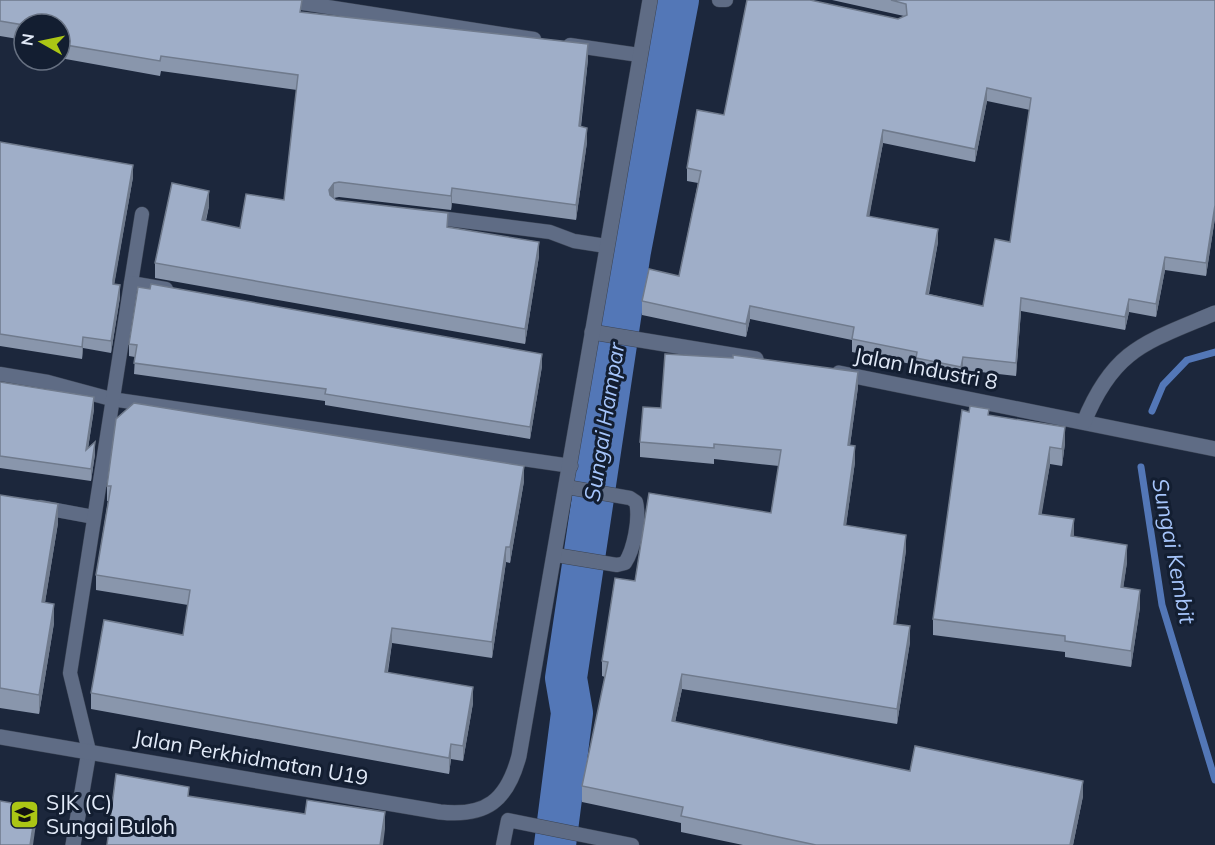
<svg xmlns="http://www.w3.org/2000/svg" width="1215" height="845" font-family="Mulish,sans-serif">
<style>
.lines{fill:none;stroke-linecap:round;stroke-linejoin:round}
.stream{stroke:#5377b7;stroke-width:7}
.river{stroke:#5377b7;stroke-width:42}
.lane-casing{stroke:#3b4455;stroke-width:15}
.street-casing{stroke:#3b4455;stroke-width:16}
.secondary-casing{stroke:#3b4455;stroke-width:16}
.lane{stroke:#5f6c85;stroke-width:14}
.street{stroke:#5f6c85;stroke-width:15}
.secondary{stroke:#5f6c85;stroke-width:15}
.wall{fill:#8996ac;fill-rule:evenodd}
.shaded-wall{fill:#6f7a8c}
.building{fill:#9faec8;stroke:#6f7a8c;stroke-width:1.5;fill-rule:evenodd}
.labels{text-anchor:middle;stroke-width:6;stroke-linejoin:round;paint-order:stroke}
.street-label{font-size:21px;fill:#e2eaf8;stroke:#131e31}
.poi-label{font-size:21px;fill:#e2eaf8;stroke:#131e31;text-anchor:start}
.water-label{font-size:22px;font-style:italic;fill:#a6c5fb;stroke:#131e31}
</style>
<rect width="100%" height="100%" fill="#1c273c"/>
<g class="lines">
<!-- stream -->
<g class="stream">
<polyline points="1152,411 1163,385 1187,360 1215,352"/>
<polyline points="1141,467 1162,605 1215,780"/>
</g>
<!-- river -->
<polyline class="river" points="555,845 572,713 566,678 630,251 678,0"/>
<defs>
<g id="lane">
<polyline points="283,0 534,39"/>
<polyline points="719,0 726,0"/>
<polyline points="570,45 639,55"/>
<polyline points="432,217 550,232 574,241 606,246"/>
<polyline points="131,283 142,214"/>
<polyline points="0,374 48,382 111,399 571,466"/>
<polyline points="40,507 94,517"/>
<path d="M 556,555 L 617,565 L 625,563 C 634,549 640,519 636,502 L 630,498 L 567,487"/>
<polyline points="89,751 70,673 131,283 166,289"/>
<polyline points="503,845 508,820 632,845"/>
</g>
<g id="street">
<polyline points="592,332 756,359"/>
<polyline points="839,373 1215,449"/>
<path d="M 1084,422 C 1114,348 1147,342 1215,313"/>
<polyline points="73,845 89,751"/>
</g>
<path id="secondary" d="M 0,737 L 440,812 C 486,817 507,801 519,756 L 650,0"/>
</defs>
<!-- lane casing -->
<use href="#lane" class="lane-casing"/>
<!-- street casing -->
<use href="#street" class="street-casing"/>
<!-- secondary casing -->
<use href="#secondary" class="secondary-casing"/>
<!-- lane -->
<use href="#lane" class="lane"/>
<!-- street -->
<use href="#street" class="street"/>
<!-- secondary -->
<use href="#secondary" class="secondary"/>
</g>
<!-- wall -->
<g class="wall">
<polygon points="0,0 302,12 588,59 581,127 587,142 576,220 452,203 451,210 339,197 334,198 336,200 448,227 539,256 525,344 155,278 155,263 209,206 206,221 240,228 284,200 297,90 161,71 160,76 60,58 60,24 24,24 24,40 0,36"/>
<path d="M 832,0 L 1215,0 L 1215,218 L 1206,276 L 1165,270 L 1156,317 L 1129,312 L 1125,330 L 1021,311 L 1016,376 L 963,370 L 961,381 L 916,372 L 916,365 L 852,352 L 852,340 L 750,319 L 746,337 L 642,315 L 642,301 L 679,276 L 698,183 L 687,181 L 687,168 L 724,115 L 898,19 L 904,16 ZM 987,101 L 1030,110 L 1010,242 L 983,306 L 929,294 L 938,242 L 869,216 L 883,143 L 975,162 Z"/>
<polygon points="0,142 133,177 114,284 120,297 111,353 83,348 82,359 0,346"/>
<polygon points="129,344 542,366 530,439 325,405 325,401 134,374 135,357 129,356"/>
<polygon points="0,382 94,409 88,448 95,454 91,481 0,468"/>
<polygon points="858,387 850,445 855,462 846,525 906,550 896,624 910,642 897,724 682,689 675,722 910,771 1083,796 1073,845 743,845 681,832 681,823 582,802 582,786 605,677 602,676 602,661 635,581 771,513 779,466 714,459 714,464 640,457 640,442 661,408"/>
<polygon points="989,415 1065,443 1062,466 1050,464 1041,515 1073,537 1127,562 1123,588 1140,607 1131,667 1065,657 1065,652 933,635 933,619"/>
<polygon points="524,481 510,563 506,562 492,658 392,643 388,672 473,703 463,761 451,759 449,774 91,709 91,693 183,635 188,605 96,590 96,575 108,501 107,501 107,486"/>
<polygon points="0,495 58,523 45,602 54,623 39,714 0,708"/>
</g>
<!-- shaded-wall -->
<g class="shaded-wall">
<polygon points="588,44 588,59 579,141 579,126"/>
<polygon points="987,88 987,101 975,162 975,149"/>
<polygon points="587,128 587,142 576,220 576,205"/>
<polygon points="883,130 883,143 867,229 867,216"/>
<polygon points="133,165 133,177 113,292 113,280"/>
<polygon points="334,183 334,198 329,204 329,190"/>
<polygon points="452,188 452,203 451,210 451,196"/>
<polygon points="209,191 209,206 202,235 202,220"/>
<polygon points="1215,205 1215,218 1206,276 1206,263"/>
<polygon points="938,229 938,242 926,307 926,294"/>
<polygon points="539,242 539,256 525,344 525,329"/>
<polygon points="1165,257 1165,270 1156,317 1156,304"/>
<polygon points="120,285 120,297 111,353 111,341"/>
<polygon points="1021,298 1021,311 1016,376 1016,363"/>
<polygon points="1129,299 1129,312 1125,330 1125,317"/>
<polygon points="750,306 750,319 746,337 746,324"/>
<polygon points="83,337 83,348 82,359 82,347"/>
<polygon points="542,354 542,366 530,439 530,427"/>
<polygon points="963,357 963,370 961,381 961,367"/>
<polygon points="858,372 858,387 848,460 848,445"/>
<polygon points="94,397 94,409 86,462 86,450"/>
<polygon points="1065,427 1065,443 1062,466 1062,449"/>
<polygon points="95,442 95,454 91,481 91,469"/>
<polygon points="855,446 855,462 844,540 844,525"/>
<polygon points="1050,447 1050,464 1039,531 1039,514"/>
<polygon points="524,466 524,481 510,563 510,547"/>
<polygon points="58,504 58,523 42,621 42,602"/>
<polygon points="1074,519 1074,535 1071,553 1071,536"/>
<polygon points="906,535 906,550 894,639 894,624"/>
<polygon points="1127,545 1127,562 1121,604 1121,587"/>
<polygon points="506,547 506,562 492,658 492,642"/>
<polygon points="1140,590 1140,607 1131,667 1131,651"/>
<polygon points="54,604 54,623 39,714 39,695"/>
<polygon points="910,626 910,642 897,724 897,709"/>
<polygon points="392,628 392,643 385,687 385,672"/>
<polygon points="682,674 682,689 672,737 672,721"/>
<polygon points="473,687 473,703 463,761 463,746"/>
<polygon points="451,744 451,759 449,774 449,758"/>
<polygon points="1083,781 1083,796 1073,845 1070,845"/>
<polygon points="36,807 36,824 33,845 30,845"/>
<polygon points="385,812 385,829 383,845 380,845"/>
</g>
<!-- building -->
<g class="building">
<polygon points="0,0 302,0 300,12 588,44 579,126 587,128 576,205 452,188 451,196 339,182 334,183 329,190 330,195 336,200 448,213 447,227 539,242 525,329 155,263 172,183 209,191 202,220 240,228 246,194 284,200 298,75 161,56 160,61 60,44 60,24 24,24 24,25 0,21"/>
<path d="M 747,0 L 810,0 L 898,19 L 907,15 L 906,4 L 891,0 L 1215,0 L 1215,205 L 1206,263 L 1165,257 L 1156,304 L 1129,299 L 1125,317 L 1021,298 L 1016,363 L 963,357 L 961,367 L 916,358 L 917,352 L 852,339 L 854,327 L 750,306 L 746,324 L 642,301 L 649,269 L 679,276 L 701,171 L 687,168 L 697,110 L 724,115 ZM 987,88 L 1031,98 L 1010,242 L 995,239 L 983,306 L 926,294 L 938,229 L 867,216 L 883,130 L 975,149 Z"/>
<polygon points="0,142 133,165 113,280 113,284 120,285 111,341 83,337 82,347 0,334"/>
<polygon points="151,284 542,354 530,427 325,394 326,389 134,363 137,345 129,344 138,287 150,289"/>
<polygon points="665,354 733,358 733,355 858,372 848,445 855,446 844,525 906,535 894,624 910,626 897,709 682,674 672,721 910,771 915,746 1083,781 1070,845 816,845 681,816 683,807 582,786 608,662 602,661 615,578 635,581 649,493 771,513 781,450 714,444 714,448 640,442 643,407 661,408"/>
<polygon points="0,382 94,397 86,450 95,442 91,469 0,456"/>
<polygon points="134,403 524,466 510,547 506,547 492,642 392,628 385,672 473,687 463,746 451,744 449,758 91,693 104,620 183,635 190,590 96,575 111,486 107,486 116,419"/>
<polygon points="970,406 989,409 988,415 1065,427 1062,449 1050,447 1039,514 1074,519 1071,536 1127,545 1121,587 1140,590 1131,651 1065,641 1065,636 933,619 962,410 969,412"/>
<polygon points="0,495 58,504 42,602 54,604 39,695 0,688"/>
<polygon points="116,774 189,787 188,796 305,814 307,800 385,812 380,845 107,845"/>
<polygon points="0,801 36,807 30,845 0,845"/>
</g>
<!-- icons -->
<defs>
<symbol id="school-square" viewBox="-11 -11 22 22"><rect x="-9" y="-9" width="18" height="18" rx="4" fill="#abc615" stroke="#131e31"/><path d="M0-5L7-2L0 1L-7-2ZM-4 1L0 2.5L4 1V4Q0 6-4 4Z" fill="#111"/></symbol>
</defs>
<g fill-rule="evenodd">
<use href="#school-square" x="8" y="798" width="33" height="33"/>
</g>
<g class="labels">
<!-- street labels -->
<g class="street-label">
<text transform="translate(926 369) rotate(11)" y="7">Jalan Industri 8</text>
<text transform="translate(251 758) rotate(10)" y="7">Jalan Perkhidmatan U19</text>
</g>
<!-- poi labels -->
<g class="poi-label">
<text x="46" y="810">SJK (C)<tspan x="46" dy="24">Sungai Buloh</tspan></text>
</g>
<!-- water labels -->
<g class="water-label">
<text transform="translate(604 422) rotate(-81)" y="8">Sungai Hampar</text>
<text transform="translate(1174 551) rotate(79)" y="8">Sungai Kembit</text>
</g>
</g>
<!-- north arrow -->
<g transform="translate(42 42) rotate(279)"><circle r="28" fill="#131e31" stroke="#667081" stroke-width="1.5"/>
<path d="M0-4.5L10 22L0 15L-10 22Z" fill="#abc615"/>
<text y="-9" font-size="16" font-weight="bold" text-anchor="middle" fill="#e2eaf8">N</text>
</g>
</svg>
